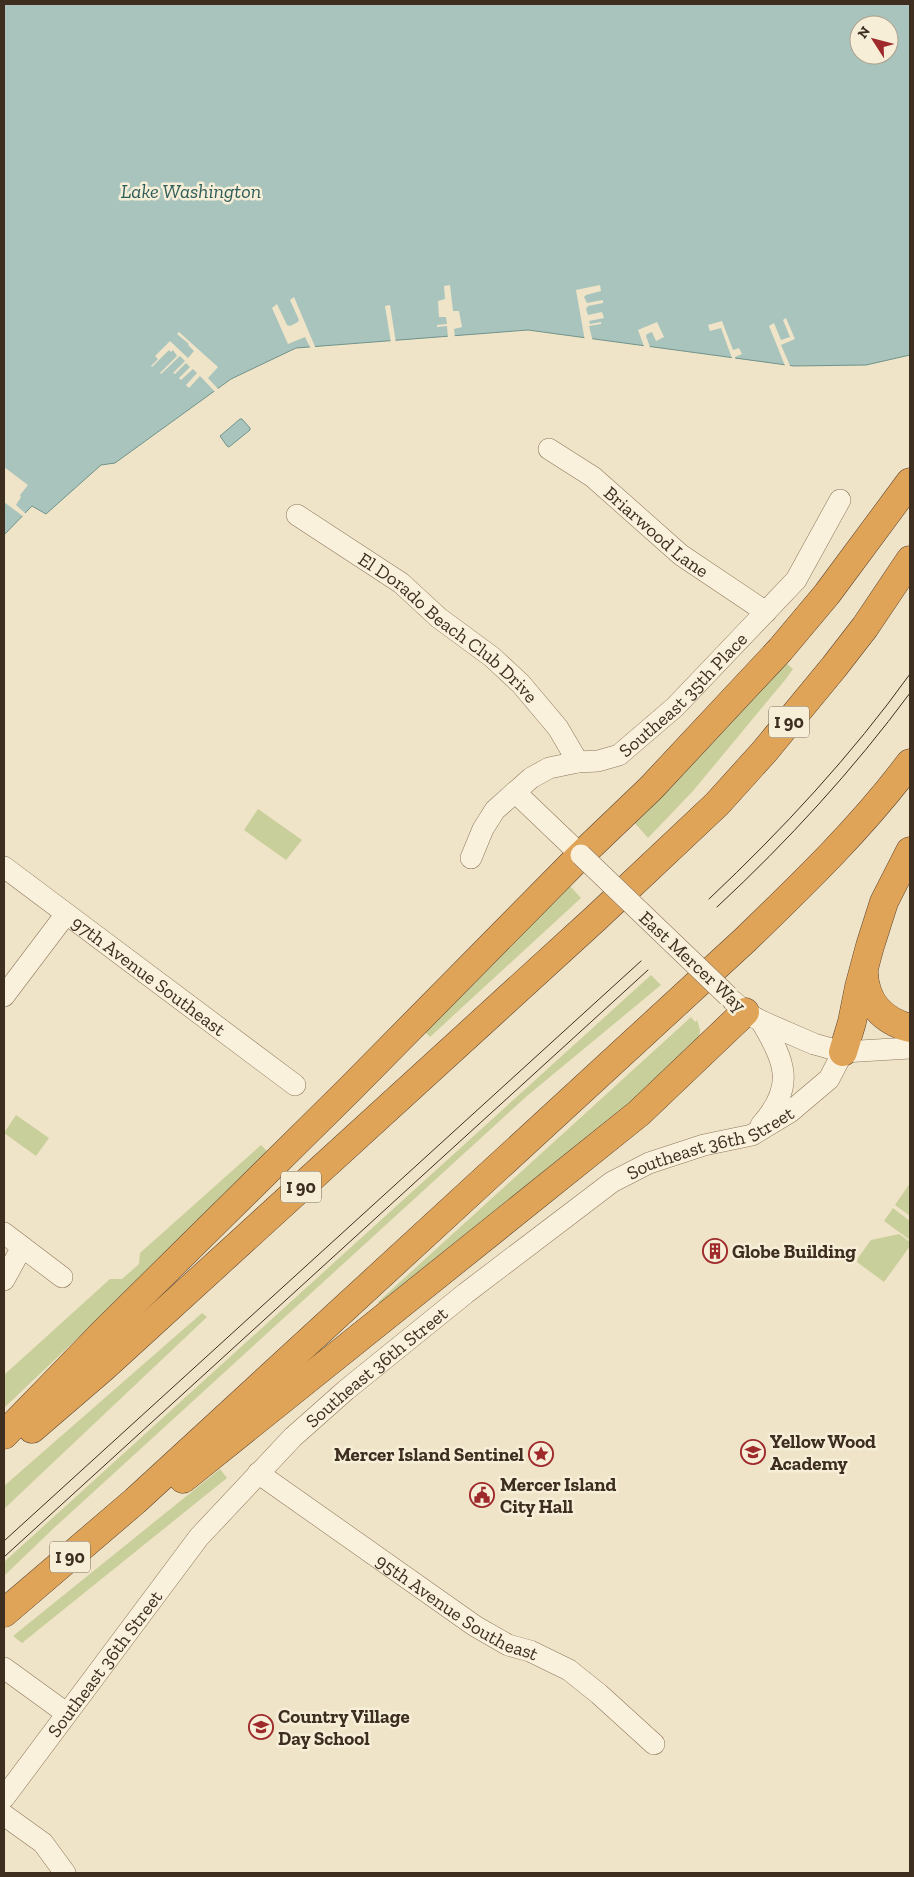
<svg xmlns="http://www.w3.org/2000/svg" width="914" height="1877" font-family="'Zilla Slab',serif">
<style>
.green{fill:#c9cf9b}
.water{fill:#a9c4bc;stroke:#6f938a;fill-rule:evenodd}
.pier{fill:#f0e4c8}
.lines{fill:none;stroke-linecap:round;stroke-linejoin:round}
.minor-casing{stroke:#8d765c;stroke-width:22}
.highway-casing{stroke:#5b4430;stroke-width:29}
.minor{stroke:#faf1dc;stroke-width:21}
.highway{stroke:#e0a458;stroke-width:28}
.tram{stroke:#3d2e20;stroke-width:1}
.minor-bridge-casing{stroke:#8d765c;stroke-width:22;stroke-linecap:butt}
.minor-bridge{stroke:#faf1dc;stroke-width:21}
.labels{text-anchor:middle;stroke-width:5;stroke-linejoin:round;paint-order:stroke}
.shield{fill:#f7eed8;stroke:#756857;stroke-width:1}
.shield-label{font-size:18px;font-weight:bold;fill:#3d2e20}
.street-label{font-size:19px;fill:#3d2e20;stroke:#f7eed8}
.poi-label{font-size:19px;font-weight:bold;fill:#3d2e20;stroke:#f7eed8;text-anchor:start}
.water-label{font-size:20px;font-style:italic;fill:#2f5d5a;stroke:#f7eed8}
</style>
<rect width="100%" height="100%" fill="#f0e4c8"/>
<!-- green -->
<g class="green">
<polygon points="785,662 793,669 785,680 693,791 648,838 632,820"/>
<polygon points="258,809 302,840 286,860 244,830"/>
<polygon points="570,886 581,898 430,1037 422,1029"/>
<polygon points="651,975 661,985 527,1096 54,1528 4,1576 4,1562"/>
<polygon points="691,1017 695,1022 697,1020 700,1030 699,1040 618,1116 383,1308 378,1302"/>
<polygon points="16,1115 49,1138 36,1156 4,1133"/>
<polygon points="261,1145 267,1151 105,1312 4,1408 4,1375 110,1279 122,1279 139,1264 140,1253"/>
<polygon points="910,1183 910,1216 895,1205"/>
<polygon points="893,1208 910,1221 910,1240 884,1221"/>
<polygon points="899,1234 910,1242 910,1246 884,1282 857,1262 858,1258 871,1240"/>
<polygon points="202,1313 207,1317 4,1509 4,1486"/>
<polygon points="220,1469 227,1478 22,1643 13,1636"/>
</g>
<!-- water -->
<g class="water">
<path d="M 4,4 L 910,4 L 910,355 L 866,365 L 794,366 L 528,330 L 296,348 L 231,379 L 115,463 L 101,465 L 46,514 L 32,506 L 4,535 ZM 859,25 L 889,25 L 889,55 L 859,55 Z"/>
<polygon points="240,419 242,419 250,428 250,430 229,447 227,446 220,436"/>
</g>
<!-- pier -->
<g class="pier">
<polygon points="450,285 453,311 459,311 462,327 454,329 455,338 448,339 447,326 437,327 437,325 447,324 446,317 439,317 438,301 445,299 444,286"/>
<polygon points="600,285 601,291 586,295 584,297 587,303 603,300 603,303 588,306 586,309 588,315 602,312 604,318 589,321 590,324 601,322 601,324 589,326 593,342 585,341 576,290"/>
<polygon points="294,297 316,349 311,349 305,337 288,344 272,308 277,304 287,325 290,326 298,322 299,320 290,300"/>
<polygon points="390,305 396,343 391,343 385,306"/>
<polygon points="786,318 795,339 781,345 791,368 786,368 769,326 774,323 781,340 790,337 783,320"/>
<polygon points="722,321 733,350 739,348 742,354 735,357 736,361 733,361 721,328 710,331 708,325"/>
<polygon points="657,322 664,337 656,341 652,332 647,334 646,336 651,350 645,349 638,330"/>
<polygon points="179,332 218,367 208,378 219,390 216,393 200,376 189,388 186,385 197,373 193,369 181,380 179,378 190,367 186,363 175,374 173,373 185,361 180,356 161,374 160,373 177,356 173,350 171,352 169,350 152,367 151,366 158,359 155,356 170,341 188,358 194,351 188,345 189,344 177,334"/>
<polygon points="4,467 28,485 20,495 21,497 16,505 26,514 24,517 4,502"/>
</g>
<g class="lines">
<defs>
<g id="minor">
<path id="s1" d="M 549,449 L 593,477 L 681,555 L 766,612"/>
<path id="s2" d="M 297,515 L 401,583 L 439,618 L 492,657 L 521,684 L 558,728 L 578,762"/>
<polyline points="515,792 581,855"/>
<path id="s3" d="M 471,858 L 483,829 L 495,810 L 531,778 L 549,768 L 578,762 L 598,761 L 619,755 L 675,707 L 796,580 L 840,500"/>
<path id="s4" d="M 4,867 L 295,1085"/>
<polyline points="4,996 66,914"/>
<polyline points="733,1001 745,1012 761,1021 814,1044 843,1052 910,1048"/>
<path d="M 761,1125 C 796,1086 785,1062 761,1021"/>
<polyline points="4,1233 62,1277"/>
<polyline points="4,1280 22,1247"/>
<path id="s5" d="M 258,1473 L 475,1626 L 508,1645 L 530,1651 L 569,1670 L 599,1694 L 654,1744"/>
<polyline points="4,1668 66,1713"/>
<path id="s6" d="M 4,1798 L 199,1537 L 293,1437 L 346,1390 L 466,1293 L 612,1182 L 649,1163 L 704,1145 L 752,1135 L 790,1112 L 829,1079 L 843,1052"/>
<polyline points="4,1815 43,1843 65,1873"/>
</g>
<g id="highway">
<path d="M 864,973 C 865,1002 883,1021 910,1028"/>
<polyline points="843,1052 852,1022 859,987 870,946 884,902 910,851"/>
<polyline points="32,1429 103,1368 596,918 717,804 764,752 834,667 865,627 910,560"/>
<polyline points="4,1435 103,1333 350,1089 581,855 651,788 780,650 827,594 910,482"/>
<polyline points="183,1479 639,1113 745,1012"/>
<path d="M 4,1613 L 135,1501 L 745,940 C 803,884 862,827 910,763"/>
</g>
</defs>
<!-- minor casing -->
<use href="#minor" class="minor-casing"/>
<!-- highway casing -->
<use href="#highway" class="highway-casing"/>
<!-- minor -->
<use href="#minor" class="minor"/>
<!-- highway -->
<use href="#highway" class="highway"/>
<!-- tram -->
<g class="tram">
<path d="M 709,899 C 783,829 851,756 910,674"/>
<path d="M 717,907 C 788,841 853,770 910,693"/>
<polyline points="4,1541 641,961"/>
<polyline points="4,1557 648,970"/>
</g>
<defs>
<polyline id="minor-bridge" points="581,855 728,996"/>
</defs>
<!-- minor-bridge casing -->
<use href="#minor-bridge" class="minor-bridge-casing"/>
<!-- minor-bridge -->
<use href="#minor-bridge" class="minor-bridge"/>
</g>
<!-- icons -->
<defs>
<symbol id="building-ring" viewBox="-11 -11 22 22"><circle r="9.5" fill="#f7eed8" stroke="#9e2a2b" stroke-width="1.5"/><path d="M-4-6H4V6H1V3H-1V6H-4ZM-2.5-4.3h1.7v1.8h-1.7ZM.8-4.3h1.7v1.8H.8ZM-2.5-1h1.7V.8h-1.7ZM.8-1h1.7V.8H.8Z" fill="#9e2a2b"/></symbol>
<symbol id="school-ring" viewBox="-11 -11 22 22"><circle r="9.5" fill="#f7eed8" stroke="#9e2a2b" stroke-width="1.5"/><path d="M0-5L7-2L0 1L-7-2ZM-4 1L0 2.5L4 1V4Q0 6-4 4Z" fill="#9e2a2b"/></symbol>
<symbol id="sight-ring" viewBox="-11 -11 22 22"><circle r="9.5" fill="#f7eed8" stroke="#9e2a2b" stroke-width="1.5"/><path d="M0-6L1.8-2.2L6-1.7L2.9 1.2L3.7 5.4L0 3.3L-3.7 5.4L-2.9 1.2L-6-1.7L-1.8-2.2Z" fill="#9e2a2b"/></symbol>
<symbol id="civic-ring" viewBox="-11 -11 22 22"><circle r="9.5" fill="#f7eed8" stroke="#9e2a2b" stroke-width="1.5"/><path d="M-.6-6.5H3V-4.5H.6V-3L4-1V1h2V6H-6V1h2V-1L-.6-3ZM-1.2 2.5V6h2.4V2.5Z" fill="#9e2a2b"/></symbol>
</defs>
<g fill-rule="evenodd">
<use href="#building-ring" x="701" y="1237" width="28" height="28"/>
<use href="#school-ring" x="739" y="1438" width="28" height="28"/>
<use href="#sight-ring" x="527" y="1440" width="28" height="28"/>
<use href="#civic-ring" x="468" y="1481" width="28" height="28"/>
<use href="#school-ring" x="247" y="1713" width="28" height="28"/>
</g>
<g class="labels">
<!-- shield labels -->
<g class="shield">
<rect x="769" y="706.5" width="40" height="31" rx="4"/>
<rect x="281" y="1171.5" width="40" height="31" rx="4"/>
<rect x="50" y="1541.5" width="40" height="31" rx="4"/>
</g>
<g class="shield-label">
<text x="789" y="728">I 90</text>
<text x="301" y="1193">I 90</text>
<text x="70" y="1563">I 90</text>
</g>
<!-- street labels -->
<g class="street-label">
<text dy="7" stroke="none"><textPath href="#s1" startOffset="136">Briarwood Lane</textPath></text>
<text dy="7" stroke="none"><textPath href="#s2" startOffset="189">El Dorado Beach Club Drive</textPath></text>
<text dy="7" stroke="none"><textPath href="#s3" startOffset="282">Southeast 35th Place</textPath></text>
<text transform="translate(693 961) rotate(43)" y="7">East Mercer Way</text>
<text dy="7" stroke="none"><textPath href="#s4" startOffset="181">97th Avenue Southeast</textPath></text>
<text dy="7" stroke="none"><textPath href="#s6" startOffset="978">Southeast 36th Street</textPath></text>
<text dy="7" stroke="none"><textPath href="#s6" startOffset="572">Southeast 36th Street</textPath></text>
<text dy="7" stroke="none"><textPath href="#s5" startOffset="241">95th Avenue Southeast</textPath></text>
<text dy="7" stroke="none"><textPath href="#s6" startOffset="168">Southeast 36th Street</textPath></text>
</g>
<!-- poi labels -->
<g class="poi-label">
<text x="732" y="1258">Globe Building</text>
<text x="770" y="1448">Yellow Wood<tspan x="770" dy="22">Academy</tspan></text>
<text x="524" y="1461" text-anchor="end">Mercer Island Sentinel</text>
<text x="500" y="1491">Mercer Island<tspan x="500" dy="22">City Hall</tspan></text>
<text x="278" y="1723">Country Village<tspan x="278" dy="22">Day School</tspan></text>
</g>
<!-- water labels -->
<g class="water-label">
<text x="191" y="198">Lake Washington</text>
</g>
</g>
<!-- border -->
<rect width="914" height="1877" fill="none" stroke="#3d2e20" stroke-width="10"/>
<!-- north arrow -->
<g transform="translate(874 40) rotate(306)"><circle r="24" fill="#f7eed8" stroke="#ada18e"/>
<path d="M0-4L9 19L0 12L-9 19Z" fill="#9e2a2b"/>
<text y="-8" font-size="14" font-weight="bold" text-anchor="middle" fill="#3d2e20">N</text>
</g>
</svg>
